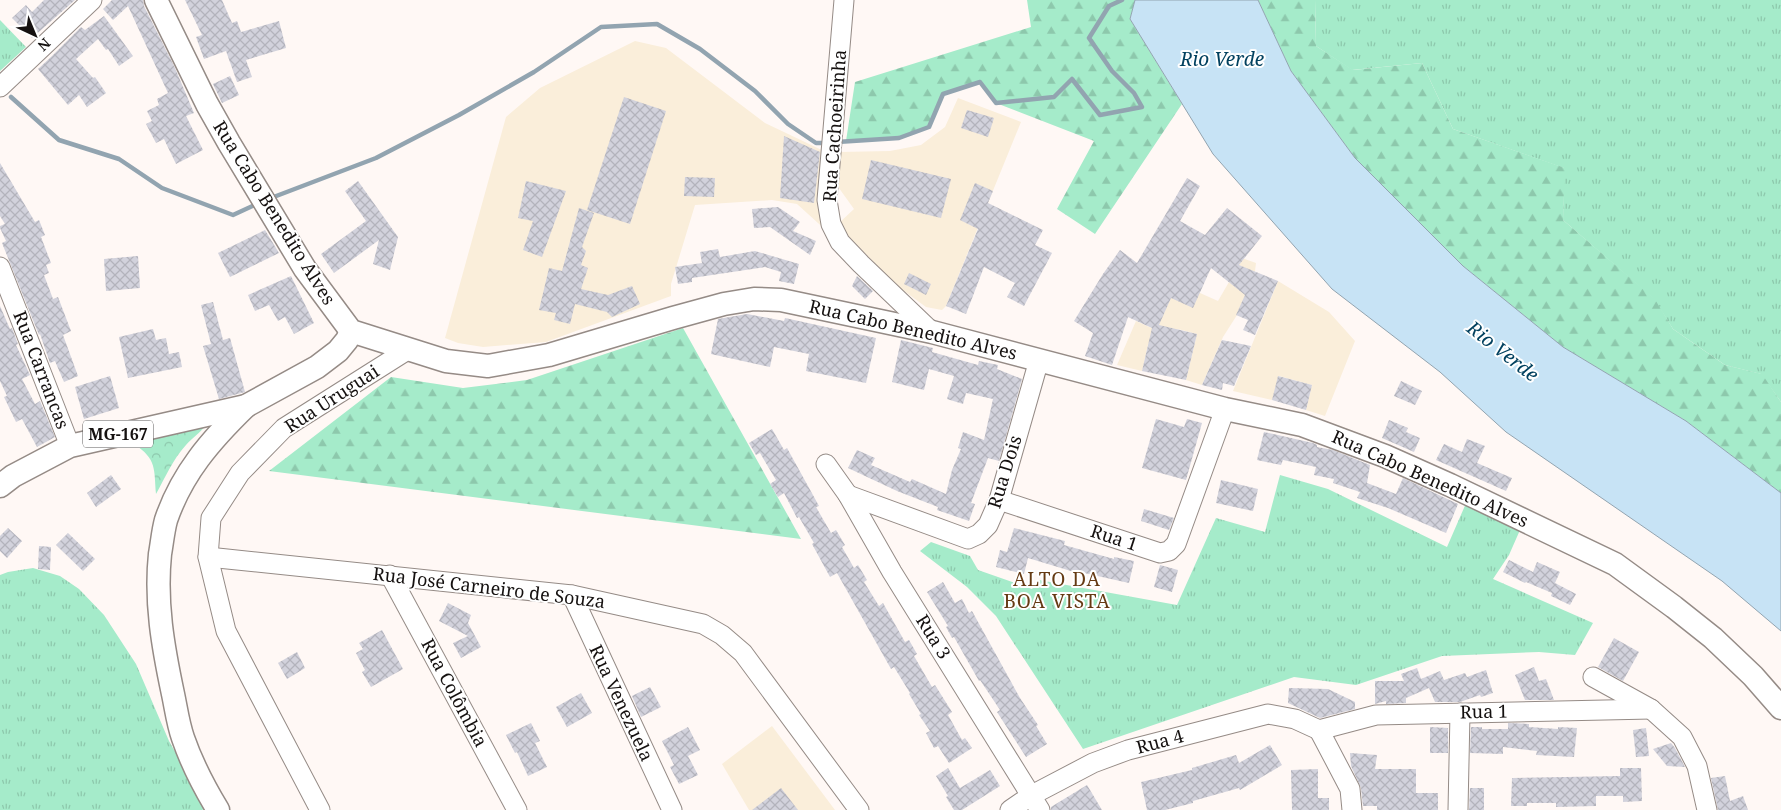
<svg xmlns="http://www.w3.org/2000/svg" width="1781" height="810" font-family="'Noto Serif',serif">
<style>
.industrial{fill:#faeeda}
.grass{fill:url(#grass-tufts)}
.forest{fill:url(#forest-firs)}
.park{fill:url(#park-crowns)}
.water{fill:#c7e3f5;stroke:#92a4b0}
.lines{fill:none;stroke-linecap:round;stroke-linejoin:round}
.stream{stroke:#92a4b0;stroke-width:4.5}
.building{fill:url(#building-cross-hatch)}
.minor-casing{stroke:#958b86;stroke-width:21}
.major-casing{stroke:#958b86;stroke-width:25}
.minor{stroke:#fff;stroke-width:19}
.major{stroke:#fff;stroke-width:22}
.labels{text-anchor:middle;stroke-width:4;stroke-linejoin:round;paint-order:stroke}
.shield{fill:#fff;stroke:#5b5858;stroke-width:1}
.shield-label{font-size:16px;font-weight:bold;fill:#151110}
.street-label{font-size:18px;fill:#151110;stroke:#fff}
.water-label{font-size:19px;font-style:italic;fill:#02415f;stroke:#fff}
.neighbourhood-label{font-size:19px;letter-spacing:1px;fill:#653a13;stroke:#fff}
</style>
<defs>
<pattern id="grass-tufts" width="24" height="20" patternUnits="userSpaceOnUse" patternTransform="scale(1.25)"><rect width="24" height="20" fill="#a5ebca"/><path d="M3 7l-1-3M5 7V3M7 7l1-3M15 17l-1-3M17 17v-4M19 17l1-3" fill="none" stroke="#8dc8ac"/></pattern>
<pattern id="forest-firs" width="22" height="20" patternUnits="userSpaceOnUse" patternTransform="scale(1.25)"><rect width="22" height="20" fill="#a5ebca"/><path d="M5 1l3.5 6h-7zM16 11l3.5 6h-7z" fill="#8dc8ac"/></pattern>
<pattern id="park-crowns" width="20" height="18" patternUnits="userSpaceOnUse" patternTransform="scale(1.25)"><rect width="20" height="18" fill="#a5ebca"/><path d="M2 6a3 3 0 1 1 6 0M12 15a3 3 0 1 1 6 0" fill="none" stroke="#8dc8ac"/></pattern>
<pattern id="building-cross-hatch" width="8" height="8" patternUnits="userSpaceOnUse" patternTransform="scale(1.25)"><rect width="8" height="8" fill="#d2d2dc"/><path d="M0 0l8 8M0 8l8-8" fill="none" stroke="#b3b3bc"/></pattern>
</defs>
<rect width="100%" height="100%" fill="#fff8f5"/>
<!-- industrial -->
<g class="industrial">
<polygon points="635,41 666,48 765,123 828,153 829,233 797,204 772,200 695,205 671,284 671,296 546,342 483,347 458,343 445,338 506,117 540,88"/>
<polygon points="958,98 1021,122 946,306 942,310 926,307 896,285 845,233 839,223 854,209 836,184 839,152 890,151 921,145 945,127"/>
<polygon points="1239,257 1256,263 1255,271 1237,315 1223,337 1202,385 1186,380 1197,334 1178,329 1168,350 1148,345 1142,371 1117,365 1136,321 1156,330 1171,298 1200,293 1218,301 1229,282"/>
<polygon points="1278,281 1329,312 1355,341 1325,416 1306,410 1312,385 1279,376 1272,400 1233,391"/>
<polygon points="772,726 835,810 749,810 722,764"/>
</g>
<!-- grass -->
<g class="grass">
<polygon points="1315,0 1781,0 1781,402 1761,374 1725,365 1673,329 1654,299 1563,220 1564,168 1453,129 1422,63 1352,70 1316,46"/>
<polygon points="0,20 26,47 0,71"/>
<polygon points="1280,475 1328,489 1447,547 1467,501 1520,530 1509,555 1493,579 1593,623 1575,655 1539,652 1442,656 1356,685 1294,677 1083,749 996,616 967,587 920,551 931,542 970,556 978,570 1032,589 1039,580 1177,605 1216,518 1265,532"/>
<polygon points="33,568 60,576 79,589 104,615 136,664 169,741 207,808 202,810 0,810 0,575 8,572"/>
</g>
<!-- forest -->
<g class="forest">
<polygon points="1027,0 1135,0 1130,19 1182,104 1095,234 1057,209 1094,141 996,103 980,82 943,94 929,127 899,138 846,141 855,82 1031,27"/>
<polygon points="1258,0 1315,0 1316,46 1353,70 1422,63 1453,129 1565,168 1563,220 1655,299 1673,329 1725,365 1762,374 1781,402 1781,493 1686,421 1563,347 1463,266 1355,158 1291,71"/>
<polygon points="683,328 801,539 269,471 391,377 463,388 527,380"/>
</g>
<!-- park -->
<path class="park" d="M 206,425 C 199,434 192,438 186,445 C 173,459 165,478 156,494 C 154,469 157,459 134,444 L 139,437 Z"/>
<!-- water -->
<polygon class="water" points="1135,0 1258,0 1291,71 1355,158 1463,266 1563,347 1686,421 1781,493 1781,631 1722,581 1506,432 1440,372 1332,289 1213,154 1130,19"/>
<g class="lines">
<!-- stream -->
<g class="stream">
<polyline points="11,97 59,140 119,159 162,188 233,215 259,203"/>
<polyline points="837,142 899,138 929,127 943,94 980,82 996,103 1054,97 1072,79 1100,115 1142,107 1134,93 1112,71 1089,38 1109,6 1122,0"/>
<polyline points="271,198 376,158 459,115 534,72 601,27 657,24 700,49 755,91 788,124 816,143 827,143"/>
</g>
</g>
<!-- building -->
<g class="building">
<polygon points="44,0 75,0 32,38 12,18 26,5 32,12"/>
<polygon points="112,0 143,0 144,6 175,68 194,113 186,116 203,150 176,164 164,139 156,143 146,124 152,121 147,111 159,105 157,99 168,93 128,6 113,20 103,9"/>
<polygon points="185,0 222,0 232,23 237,21 241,32 279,21 286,48 246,60 252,77 237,82 226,51 204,59 196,37 202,35"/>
<polygon points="104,16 133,56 119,66 108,49 106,50 98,39 76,59 93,78 95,77 106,93 87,107 79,95 68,105 38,69 52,56 81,27 85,30"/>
<polygon points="230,76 239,95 222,103 213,84"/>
<polygon points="624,97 666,111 630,224 587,210"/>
<polygon points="967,110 994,118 988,137 961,128"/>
<polygon points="784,136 820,152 814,203 780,198"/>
<polygon points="871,160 951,179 941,218 862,199"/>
<polygon points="0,163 35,222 39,220 45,235 41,237 51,263 46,265 49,273 44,275 53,299 58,297 71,331 63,335 78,376 64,382 55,361 50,363 40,334 39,335 2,243 6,241 0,228 0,226 5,224 0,216"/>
<polygon points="685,177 715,178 714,197 684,196"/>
<polygon points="1187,178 1200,186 1180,221 1205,235 1227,208 1262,236 1239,265 1278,281 1255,335 1243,330 1248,320 1236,315 1245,295 1211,268 1193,308 1171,298 1159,325 1197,334 1186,380 1142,371 1152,328 1128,317 1112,365 1085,356 1093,333 1074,321 1103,274 1120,250 1137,263"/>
<polygon points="358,181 398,237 390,270 373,264 379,240 334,273 321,254 366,221 345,191"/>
<polygon points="526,181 566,191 542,257 523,250 533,221 518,218"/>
<polygon points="975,183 993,191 988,203 1043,230 1035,245 1052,253 1024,306 1007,297 1015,283 984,267 966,314 946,306 978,229 960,220"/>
<polygon points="778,207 800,222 793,231 816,241 810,255 770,227 754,228 752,209"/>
<polygon points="579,208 594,213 582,247 586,251 581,265 588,268 581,289 608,295 632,286 640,304 612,317 607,312 575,304 570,324 554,320 556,313 539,310 549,268 562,271"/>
<polygon points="265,230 279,253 230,277 218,253"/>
<polygon points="718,249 720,257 755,251 799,264 794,284 779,281 781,272 765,267 692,278 692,282 678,284 675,267 702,263 700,252"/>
<polygon points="138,256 140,288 106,291 104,259"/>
<polygon points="909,273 931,284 926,295 904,284"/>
<polygon points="291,276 314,323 294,334 285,317 278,321 269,305 255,311 248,295"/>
<polygon points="857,276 873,291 865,299 852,286"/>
<polygon points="213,302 223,340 230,338 245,392 219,399 203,346 211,344 201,305"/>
<polygon points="0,306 10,329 12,328 18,344 16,345 30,375 22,379 35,404 40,401 55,437 37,447 22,419 16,422 4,397 7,396 0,381"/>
<polygon points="747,314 784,321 785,318 876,338 866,383 806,371 809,354 774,347 770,367 711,354 718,319"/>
<polygon points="153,329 156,340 166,338 169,354 179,352 182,367 128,378 119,337"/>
<polygon points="901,340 933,348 932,352 978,365 979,361 998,365 997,369 1022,379 999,461 988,458 971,503 975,504 969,521 937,510 938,507 897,491 848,468 857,450 875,458 871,465 910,482 912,479 946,494 952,470 961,449 958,448 963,432 984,440 993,399 966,393 963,404 947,399 954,376 929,369 924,390 892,382"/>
<polygon points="1222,340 1251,346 1234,386 1223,383 1222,390 1202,385"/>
<polygon points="110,376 119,408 84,419 75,387"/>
<polygon points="1278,376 1312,385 1306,410 1272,400"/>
<polygon points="1401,381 1422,391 1415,405 1394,396"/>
<polygon points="1156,419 1184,427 1187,419 1202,423 1186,480 1142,468"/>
<polygon points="1389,420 1408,428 1406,432 1420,438 1414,452 1382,438"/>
<polygon points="772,429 784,450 787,448 819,506 816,507 831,533 836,530 845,545 842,547 854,568 858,565 867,580 864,582 879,606 883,603 905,642 909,640 917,654 914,656 932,687 935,685 952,712 948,715 962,740 965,738 972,748 949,763 938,746 934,748 926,733 930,731 919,715 921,714 909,694 910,693 894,667 891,669 837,573 830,577 812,544 814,543 799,517 797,518 784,493 778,497 770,484 776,480 760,453 756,455 749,443"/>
<polygon points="1264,432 1313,443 1317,445 1317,447 1333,450 1370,465 1367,483 1396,494 1403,478 1458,504 1446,533 1388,508 1357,498 1360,492 1333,483 1334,479 1314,475 1316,467 1283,460 1281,465 1257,460"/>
<polygon points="1467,439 1485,446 1477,463 1512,478 1506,491 1436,460 1444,444 1462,452"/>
<polygon points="111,475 121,489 96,507 87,493"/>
<polygon points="1221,480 1258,489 1253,511 1216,503"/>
<polygon points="1144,509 1174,518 1169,530 1141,521"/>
<polygon points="8,528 22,541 7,558 0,551 0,536"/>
<polygon points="1014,528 1065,541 1064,545 1114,559 1114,557 1134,561 1129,583 1084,573 1084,575 1028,558 1024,574 996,567 1000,550 1007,552"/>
<polygon points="68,533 95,559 83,571 56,545"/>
<polygon points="39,546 51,547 50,570 38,569"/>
<polygon points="1509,560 1533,572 1537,562 1560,572 1555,583 1576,594 1570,605 1551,596 1552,593 1526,582 1525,583 1503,572"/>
<polygon points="1160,565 1178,570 1172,592 1154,587"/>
<polygon points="943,582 955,603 962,599 969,613 972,611 1020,698 1038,725 1036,726 1047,744 1026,757 997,712 1000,710 980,680 979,681 954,637 952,638 946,627 948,626 927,592"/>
<polygon points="448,603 471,615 468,623 481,647 461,658 453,643 468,636 439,621"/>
<polygon points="382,630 403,669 371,687 362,672 365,670 356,653 363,649 359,643"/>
<polygon points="1614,638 1639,652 1623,681 1598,667"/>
<polygon points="297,652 305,668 287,679 278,663"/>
<polygon points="1534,667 1539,681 1546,679 1554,700 1525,700 1515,675"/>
<polygon points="1417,668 1421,679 1440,671 1444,680 1465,673 1467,677 1486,670 1493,693 1481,697 1480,695 1460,702 1435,702 1429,688 1406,698 1406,703 1386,704 1386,701 1375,704 1375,681 1404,681 1401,674"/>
<polygon points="650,687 661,707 641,717 632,696"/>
<polygon points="1289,688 1328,689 1355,702 1355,709 1320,718 1288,703"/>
<polygon points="581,693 592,713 567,727 556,707"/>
<polygon points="531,723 540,741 535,743 547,767 528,776 517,752 515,753 506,735"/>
<polygon points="1508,723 1529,724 1529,727 1558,729 1558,727 1577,728 1574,757 1536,755 1537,751 1503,747 1503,754 1470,753 1471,727 1482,727 1482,729 1508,729"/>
<polygon points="688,727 700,750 688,756 698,775 679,784 670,767 674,765 662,741"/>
<polygon points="1430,727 1448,728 1448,753 1430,753"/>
<polygon points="1646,728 1649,756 1636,757 1633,730"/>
<polygon points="1671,743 1675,748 1685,767 1667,766 1653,749"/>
<polygon points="1270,745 1282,765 1240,790 1239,788 1193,801 1193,803 1165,810 1147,810 1141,782 1192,770 1192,768 1236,755 1239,763"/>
<polygon points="1350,753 1377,755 1375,769 1416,769 1416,793 1438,793 1438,810 1377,810 1377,806 1363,806 1361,788 1351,766"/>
<polygon points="948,768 960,788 990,770 1000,786 962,810 954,810 946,797 948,796 936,776"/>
<polygon points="1620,768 1641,768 1642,801 1623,802 1623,796 1596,796 1596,806 1556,807 1556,803 1527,803 1527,806 1511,806 1512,778 1620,776"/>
<polygon points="1318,769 1318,798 1329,798 1329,810 1292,810 1291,770"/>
<polygon points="1725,776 1730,801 1743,796 1748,810 1718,810 1711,778"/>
<polygon points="1087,785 1102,810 1051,810 1051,807"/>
<polygon points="781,788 798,810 752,810"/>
<polygon points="1470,788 1484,788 1484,810 1469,810"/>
</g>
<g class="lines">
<defs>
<g id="minor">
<polyline points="844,0 827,200 831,224 840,242 861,264 932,332"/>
<polyline points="0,87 92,0"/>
<polyline points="0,267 70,446"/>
<polyline points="826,464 848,495 892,572 1040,810"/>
<polyline points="848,495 968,539 979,534 988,525 999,500 1039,360"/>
<polyline points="999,500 1160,553 1169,551 1176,544 1225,409"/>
<polyline points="208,557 572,595 703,624 722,635 743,653 859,810"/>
<polyline points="390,575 517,810"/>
<polyline points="572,595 672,810"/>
<polyline points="1593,677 1651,709 1682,737 1697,766 1707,810"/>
<polyline points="1319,730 1376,715 1651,709"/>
<polyline points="1319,730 1350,789 1352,810"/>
<polyline points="320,810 226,631 208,557 211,518 240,473 284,428 409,349"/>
<polyline points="1010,810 1032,795 1093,763 1128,750 1268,714 1295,719 1319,730"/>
<polyline points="1458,810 1460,713"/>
</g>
<g id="major">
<polyline points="156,0 207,104 229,143 305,269 351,331 446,361 488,366 549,355 673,318 724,304 754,299 781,300 932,332 1225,409 1302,425 1385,456 1450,485 1615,564 1674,607 1713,638 1753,676 1781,708"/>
<polyline points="0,486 13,476 70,446 246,406 317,367 338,351 347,340 351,331"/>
<path d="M 218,810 C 204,787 192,764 183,738 C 178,724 176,708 173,694 C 163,647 155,602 160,554 C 162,543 163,531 166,520 C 182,473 211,440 246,406"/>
</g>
</defs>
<!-- minor casing -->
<use href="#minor" class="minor-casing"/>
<!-- major casing -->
<use href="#major" class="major-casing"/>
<!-- minor -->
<use href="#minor" class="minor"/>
<!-- major -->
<use href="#major" class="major"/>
</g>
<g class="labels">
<!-- shield labels -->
<rect class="shield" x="83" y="420.5" width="70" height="27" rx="4"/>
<g class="shield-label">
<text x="118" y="440">MG-167</text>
</g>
<!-- street labels -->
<g class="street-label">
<text transform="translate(835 126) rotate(-86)" y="6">Rua Cachoeirinha</text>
<text transform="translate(274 213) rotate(58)" y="6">Rua Cabo Benedito Alves</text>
<text transform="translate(913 330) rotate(13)" y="6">Rua Cabo Benedito Alves</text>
<text transform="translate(41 370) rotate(69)" y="6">Rua Carrancas</text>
<text transform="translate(332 399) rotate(-33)" y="6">Rua Uruguai</text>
<text transform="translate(1005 472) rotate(-73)" y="6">Rua Dois</text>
<text transform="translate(1430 479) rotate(24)" y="6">Rua Cabo Benedito Alves</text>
<text transform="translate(1114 538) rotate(18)" y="6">Rua 1</text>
<text transform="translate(489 588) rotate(7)" y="6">Rua José Carneiro de Souza</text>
<text transform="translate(933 637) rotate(58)" y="6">Rua 3</text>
<text transform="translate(454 693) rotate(62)" y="6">Rua Colômbia</text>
<text transform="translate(621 703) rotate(65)" y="6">Rua Venezuela</text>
<text transform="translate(1484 712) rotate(-1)" y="6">Rua 1</text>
<text transform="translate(1160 742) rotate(-15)" y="6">Rua 4</text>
</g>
<!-- water labels -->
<g class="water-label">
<text x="1222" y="66">Rio Verde</text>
<text transform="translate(1503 351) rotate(38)" y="7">Rio Verde</text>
</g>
<!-- neighbourhood labels -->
<g class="neighbourhood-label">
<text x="1057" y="586">ALTO DA<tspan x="1057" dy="22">BOA VISTA</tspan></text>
</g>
</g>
<!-- north arrow -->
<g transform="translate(35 35) rotate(136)" stroke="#ffffff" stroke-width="4" paint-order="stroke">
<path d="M0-4L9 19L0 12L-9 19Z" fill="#151110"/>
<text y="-8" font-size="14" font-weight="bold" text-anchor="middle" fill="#151110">N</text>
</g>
</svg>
